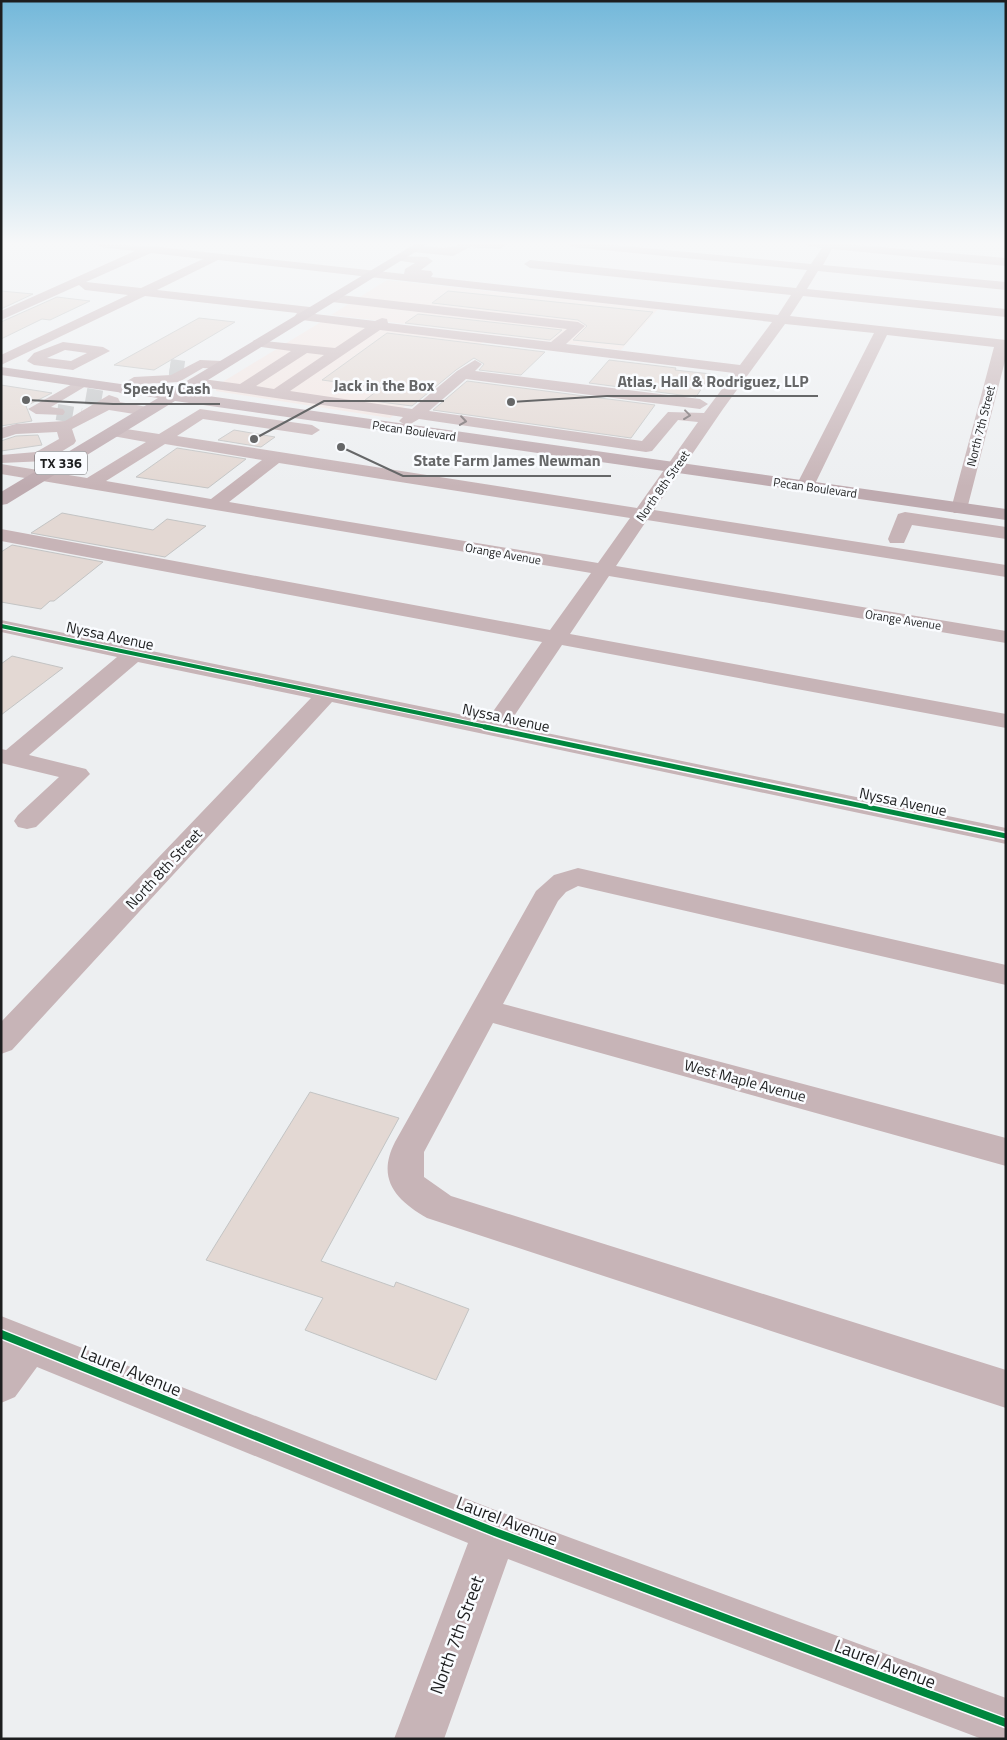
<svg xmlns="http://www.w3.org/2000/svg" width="1007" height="1740" font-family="'Titillium Web',sans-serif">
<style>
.commercial{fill:#f3e6e3}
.building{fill:#e3d8d3;stroke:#c3c4c4}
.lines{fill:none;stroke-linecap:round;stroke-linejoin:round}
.minor-tunnel-far1{stroke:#c3c5c7;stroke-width:13;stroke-dasharray:13 6;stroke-linecap:butt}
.minor-tunnel{stroke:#c3c5c7;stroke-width:16;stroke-dasharray:16 8;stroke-linecap:butt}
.minor{fill:#c7b4b7;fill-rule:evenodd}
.major{fill:#beaaaf;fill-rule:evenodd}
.cycleway-far2-casing{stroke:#fafcff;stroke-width:6}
.cycleway-far1-casing{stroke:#fafcff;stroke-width:8}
.cycleway-casing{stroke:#fafcff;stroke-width:11}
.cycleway-far2{stroke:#00873e;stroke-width:4}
.cycleway-far1{stroke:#00873e;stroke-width:5}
.cycleway{stroke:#00873e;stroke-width:8}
.oneway{stroke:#72696b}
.labels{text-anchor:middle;stroke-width:5;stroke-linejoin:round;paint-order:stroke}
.far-street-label{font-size:12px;fill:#1d1e1f;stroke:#fafcff}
.shield{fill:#fafcff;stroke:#5f6162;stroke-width:1}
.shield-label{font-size:14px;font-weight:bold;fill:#1d1e1f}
.street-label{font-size:15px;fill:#1d1e1f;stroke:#fafcff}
.near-street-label{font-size:18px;fill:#1d1e1f;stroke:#fafcff}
.leader{fill:none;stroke:#666768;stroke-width:2}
.callout-dot{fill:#666768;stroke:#fafcff;stroke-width:2}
.callout-label{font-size:16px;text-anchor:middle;font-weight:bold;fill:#666768;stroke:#fafcff;stroke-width:5;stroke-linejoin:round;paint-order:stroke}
</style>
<rect width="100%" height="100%" fill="#edeff1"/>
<!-- commercial -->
<g class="commercial">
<polygon points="387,280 658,309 621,350 331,315"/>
<polygon points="321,322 483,342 390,418 216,391 216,386"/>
</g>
<!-- building -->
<g class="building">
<polygon points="1,291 33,294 1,309"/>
<polygon points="448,291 653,312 624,345 573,340 587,326 578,320 432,303"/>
<polygon points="57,297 90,301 50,320 42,319 1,339 1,322"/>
<polygon points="418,314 562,330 550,340 405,323"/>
<polygon points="199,318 235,322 154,370 114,365"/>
<polygon points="387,333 545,352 521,375 479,370 484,364 474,358 456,370 412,406 365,400 381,388 322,380"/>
<polygon points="609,360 676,368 675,370 711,374 696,397 589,383"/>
<polygon points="467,381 655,405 631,438 433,410"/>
<polygon points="1,385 52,393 26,406 32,421 1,426"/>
<polygon points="234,430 275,437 261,447 218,440"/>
<polygon points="38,435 42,445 1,451 1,441 16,436"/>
<polygon points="177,448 246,459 208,488 136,477"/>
<polygon points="62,513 153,530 167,519 206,526 165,557 31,533"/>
<polygon points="12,545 103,562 54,601 50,601 41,609 1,602 1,552"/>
<polygon points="12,656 63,668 1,715 1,664"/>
<polygon points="310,1092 399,1118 321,1261 394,1287 396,1282 469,1309 436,1380 305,1330 323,1298 206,1260"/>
</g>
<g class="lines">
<!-- minor-tunnel-far1 -->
<polyline class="minor-tunnel-far1" points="170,367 176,368"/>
<!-- minor-tunnel -->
<g class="minor-tunnel">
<polyline points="170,367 184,369"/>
<polyline points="86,396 109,400"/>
<polyline points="57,412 81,416"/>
</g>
<!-- minor -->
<g class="minor">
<path d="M 96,244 L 150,246 L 404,274 L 405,269 L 415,263 L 394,260 L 394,256 L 427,257 L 433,261 L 421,270 L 431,271 L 433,274 L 431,277 L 778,315 L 791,295 L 530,268 L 524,264 L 530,260 L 796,288 L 807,270 L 573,247 L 567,244 L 604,244 L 811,264 L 822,248 L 809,246 L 808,244 L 846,244 L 1006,258 L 1006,266 L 832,249 L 823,265 L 1006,282 L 1006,290 L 818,271 L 807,289 L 1006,309 L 1006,317 L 803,296 L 790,316 L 1006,340 L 1006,357 L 966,513 L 954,513 L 951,509 L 994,347 L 887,335 L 814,486 L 811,490 L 799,490 L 796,486 L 874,333 L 785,324 L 723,409 L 654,510 L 1006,565 L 1006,577 L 647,520 L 616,566 L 1006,631 L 1006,643 L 609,576 L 570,634 L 1006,714 L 1006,728 L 562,645 L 508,725 L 1006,828 L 1006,844 L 332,702 L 12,1050 L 1,1054 L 1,1022 L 311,698 L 138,662 L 29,755 L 86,769 L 90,774 L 36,827 L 27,829 L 18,827 L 14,821 L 18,815 L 59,777 L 1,763 L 1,749 L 6,750 L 117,657 L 1,632 L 1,620 L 487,720 L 542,642 L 1,541 L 1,529 L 550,630 L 591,573 L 1,474 L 1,464 L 87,478 L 146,442 L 107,435 L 105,432 L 107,429 L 113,427 L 159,434 L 200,409 L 312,425 L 320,430 L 312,435 L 203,419 L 177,436 L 637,508 L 698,422 L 678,420 L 652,451 L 646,452 L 419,419 L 407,426 L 399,421 L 403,417 L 195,386 L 190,385 L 188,382 L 190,379 L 195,378 L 240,384 L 291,351 L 254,346 L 252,343 L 254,340 L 335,348 L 365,328 L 302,320 L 297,319 L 295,316 L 297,313 L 145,296 L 1,365 L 1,355 L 128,295 L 85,290 L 79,285 L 1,320 L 1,311 L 135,251 L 101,247 ZM 151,253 L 203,259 L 141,288 L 86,282 ZM 218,260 L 772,322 L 740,365 L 566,344 L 585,326 L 578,322 L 332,294 L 326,298 L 332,302 L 567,329 L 551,342 L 388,323 L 387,319 L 382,318 L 375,321 L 315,314 L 317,311 L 315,308 L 310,307 L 157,290 ZM 380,330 L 734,373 L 704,413 L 668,412 L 642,441 L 429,411 L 466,379 L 700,409 L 708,404 L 700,399 L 475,371 L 482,364 L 475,360 L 457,371 L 412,409 L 290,391 ZM 307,353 L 324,355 L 274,389 L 256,386 ZM 165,444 L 262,460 L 211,499 L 106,481 ZM 279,463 L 630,518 L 598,563 L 229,502 Z"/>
<path d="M 460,244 L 508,244 L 499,249 L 470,247 L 453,256 L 413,252 L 407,249 C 417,240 443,254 460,244 Z"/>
<path d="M 63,342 L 103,347 L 110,351 L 73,370 L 34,365 L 27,361 L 34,353 ZM 65,350 L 87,353 L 71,361 L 47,358 Z"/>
<polygon points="200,360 222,361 229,365 222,369 203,368 179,382 142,384 122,394 114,389 134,377 171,375"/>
<polygon points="81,379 88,383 86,386 51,407 63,409 65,412 63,415 36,414 28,409"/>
<polygon points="109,395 118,398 120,402 153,408 155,411 147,416 109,410 72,429 76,441 74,444 46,461 1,463 1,455 36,452 59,439 57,432 16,434 1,439 1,428 16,424 65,421"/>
<polygon points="905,512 1006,527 1006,539 912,525 904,543 890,543 888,539 898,514"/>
<path d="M 578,868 L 1006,965 L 1006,985 L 578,886 L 566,892 L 558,901 L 503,1004 L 1006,1138 L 1006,1166 L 493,1023 L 424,1152 L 424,1177 L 451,1196 L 1006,1370 L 1006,1408 L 427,1218 C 396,1200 376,1179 395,1142 L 536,891 L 554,875 Z"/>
<polygon points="1,1316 495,1510 1006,1698 1006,1739 982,1739 508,1559 444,1739 394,1739 468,1543 37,1367 15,1397 1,1403"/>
</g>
<!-- major -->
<polygon class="major" points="415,244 428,244 187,393 1006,509 1006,520 175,401 7,504 1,505 1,492 158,398 1,375 1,367 170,391"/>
<defs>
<polyline id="cycleway-far2" points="1,626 491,728"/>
<polyline id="cycleway-far1" points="485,727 1006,836"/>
<polyline id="cycleway" points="1,1334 495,1532 1006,1723"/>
</defs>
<!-- cycleway-far2 casing -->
<use href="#cycleway-far2" class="cycleway-far2-casing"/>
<!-- cycleway-far1 casing -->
<use href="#cycleway-far1" class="cycleway-far1-casing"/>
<!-- cycleway casing -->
<use href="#cycleway" class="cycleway-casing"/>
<!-- cycleway-far2 -->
<use href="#cycleway-far2" class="cycleway-far2"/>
<!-- cycleway-far1 -->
<use href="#cycleway-far1" class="cycleway-far1"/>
<!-- cycleway -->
<use href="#cycleway" class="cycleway"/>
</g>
<!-- one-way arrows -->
<defs><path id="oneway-chevron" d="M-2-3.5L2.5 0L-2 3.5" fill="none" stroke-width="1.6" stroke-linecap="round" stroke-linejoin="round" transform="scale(1.25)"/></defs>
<g class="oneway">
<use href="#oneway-chevron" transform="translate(687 415) rotate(7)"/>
<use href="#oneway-chevron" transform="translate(463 421) rotate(8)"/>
</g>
<!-- sky -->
<linearGradient id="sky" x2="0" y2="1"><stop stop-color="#73b8da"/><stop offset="0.5" stop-color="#f7f8f9"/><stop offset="1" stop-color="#f7f8f9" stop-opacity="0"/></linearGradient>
<rect width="1007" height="487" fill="url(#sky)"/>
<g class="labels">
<!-- far-street labels -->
<g class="far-street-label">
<text transform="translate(981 426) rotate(-76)" y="4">North 7th Street</text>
<text transform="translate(414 431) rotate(8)" y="4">Pecan Boulevard</text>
<text transform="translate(663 486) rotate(-55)" y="4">North 8th Street</text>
<text transform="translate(815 488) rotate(8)" y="4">Pecan Boulevard</text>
<text transform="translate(503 554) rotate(10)" y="4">Orange Avenue</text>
<text transform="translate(903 620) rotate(9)" y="4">Orange Avenue</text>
</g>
<!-- shield labels -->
<rect class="shield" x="35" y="451.5" width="52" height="23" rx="4"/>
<g class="shield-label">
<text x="61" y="468">TX 336</text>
</g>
<!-- street labels -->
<g class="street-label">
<text transform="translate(110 636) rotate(12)" y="5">Nyssa Avenue</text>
<text transform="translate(506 718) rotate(12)" y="5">Nyssa Avenue</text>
<text transform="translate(903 802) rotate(12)" y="5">Nyssa Avenue</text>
<text transform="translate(164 869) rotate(-47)" y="5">North 8th Street</text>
<text transform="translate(745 1081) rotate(15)" y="5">West Maple Avenue</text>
</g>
<!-- near-street labels -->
<g class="near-street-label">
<text transform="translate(131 1371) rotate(22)" y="6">Laurel Avenue</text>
<text transform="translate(507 1521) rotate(21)" y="6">Laurel Avenue</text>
<text transform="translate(457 1635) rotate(-70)" y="6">North 7th Street</text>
<text transform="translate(885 1664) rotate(21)" y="6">Laurel Avenue</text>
</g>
</g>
<!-- callouts -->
<path class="leader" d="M511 402L607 396H818M254 439L324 401H444M26 400L113 404H220M341 447L403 476H611"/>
<g class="callout-dot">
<circle cx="511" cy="402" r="5"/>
<circle cx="254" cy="439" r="5"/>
<circle cx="26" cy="400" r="5"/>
<circle cx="341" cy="447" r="5"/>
</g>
<g class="callout-label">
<text x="713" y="387">Atlas, Hall &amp; Rodriguez, LLP</text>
<text x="384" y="391">Jack in the Box</text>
<text x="167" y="394">Speedy Cash</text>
<text x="507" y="466">State Farm James Newman</text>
</g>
<!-- border -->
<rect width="1007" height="1740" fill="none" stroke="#1d1e1f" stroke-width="5"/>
</svg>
